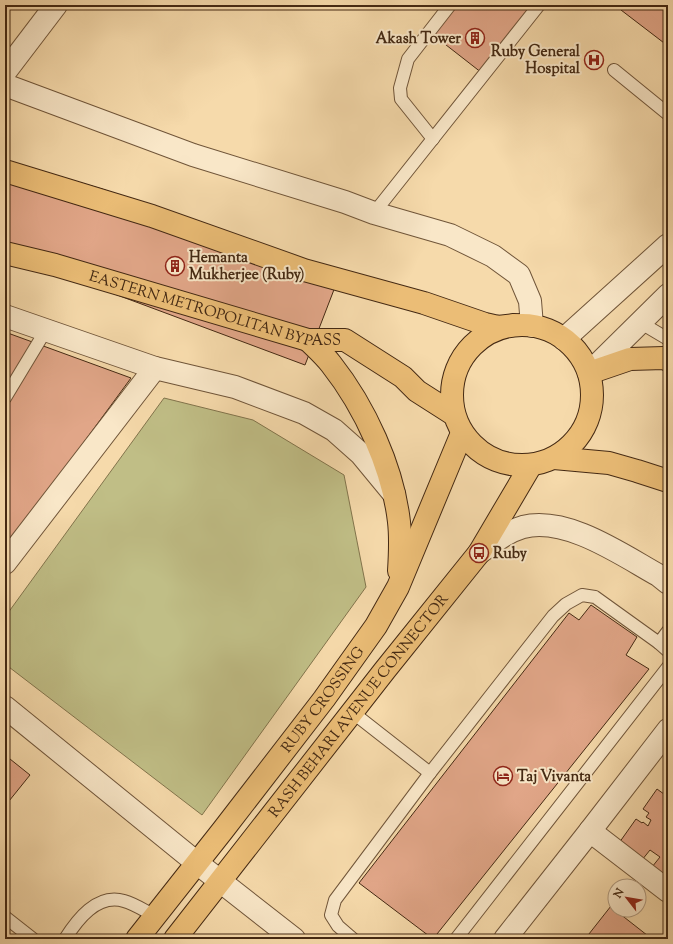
<svg xmlns="http://www.w3.org/2000/svg" width="673" height="944" font-family="'Sorts Mill Goudy',serif">
<style>
.green{fill:#c0be86;stroke:#82744c}
.building{fill:#e1a688;stroke:#442913}
.lines{fill:none;stroke-linecap:round;stroke-linejoin:round}
.service-casing{stroke:#705539;stroke-width:14}
.minor-casing{stroke:#705539;stroke-width:24}
.primary-casing{stroke:#442913;stroke-width:24}
.service{stroke:#f9e7c8;stroke-width:12}
.minor{stroke:#f9e7c8;stroke-width:22}
.primary{stroke:#ebbd76;stroke-width:22}
.labels{text-anchor:middle;stroke-width:4;stroke-linejoin:round;paint-order:stroke}
.poi-label{font-size:15px;font-weight:bold;fill:#442913;stroke:#f9e7c8;text-anchor:start}
.street-label{font-size:15px;fill:#442913;stroke:#f9e7c8}
</style>
<rect width="100%" height="100%" fill="#f6daab"/>
<filter id="stains"><feTurbulence type="fractalNoise" baseFrequency=".005" numOctaves="4"/><feColorMatrix values="0 0 0 0 .2 0 0 0 0 .09 0 0 0 0 .02 0 0 0 .5 -.17"/></filter>
<radialGradient id="worn" r=".72"><stop offset=".6" stop-color="#630" stop-opacity="0"/><stop offset="1" stop-color="#630" stop-opacity=".3"/></radialGradient>
<!-- green -->
<polygon class="green" points="164,398 253,420 344,475 366,587 202,815 5,664 5,617"/>
<!-- building -->
<g class="building">
<polygon points="454,5 537,5 482,73 432,34"/>
<polygon points="625,5 668,5 668,46 621,10"/>
<polygon points="5,161 102,189 340,274 305,365 69,277 5,257"/>
<polygon points="5,332 131,378 48,491 5,546"/>
<polygon points="591,605 637,637 626,655 649,669 433,939 359,883 569,613 579,620"/>
<polygon points="5,755 30,775 5,806"/>
<polygon points="657,789 668,797 668,879 652,867 660,857 650,850 642,860 619,843 636,819 642,823 643,822 648,826 651,820 646,817 649,813 643,809"/>
<polygon points="611,906 615,910 652,939 585,939"/>
</g>
<g class="lines">
<defs>
<g id="service">
<polyline points="614,70 668,114"/>
<polyline points="433,139 401,99 400,88 408,59 450,5"/>
<polyline points="374,213 539,5"/>
<polyline points="641,323 668,339"/>
<polyline points="5,398 46,330"/>
<polyline points="659,643 668,651"/>
<polyline points="352,712 430,773"/>
<polyline points="5,917 33,939"/>
<path d="M 65,939 C 77,920 97,893 124,901 C 135,904 145,911 155,916"/>
<polyline points="353,939 338,926 331,915 335,900 430,773 513,667 553,616 566,604 582,595 595,597 659,643 668,631"/>
<polyline points="456,939 668,667"/>
</g>
<g id="minor">
<polyline points="5,72 56,5"/>
<polyline points="5,85 193,155 345,202 374,213 450,235 493,256 519,275 530,301 532,326"/>
<polyline points="5,316 155,368 235,387 304,413 334,430 361,454 394,494"/>
<polyline points="564,339 668,245"/>
<polyline points="589,373 668,295"/>
<path d="M 479,553 C 493,543 506,532 523,527 C 567,516 622,555 658,575 L 668,583"/>
<polyline points="5,563 155,368"/>
<polyline points="5,707 197,863 294,939"/>
<polyline points="590,831 668,891"/>
<polyline points="505,939 590,831 668,730"/>
</g>
<g id="primary">
<polyline points="5,171 152,216 304,270 424,303 485,324 498,327 514,325"/>
<path id="s1" d="M 5,253 L 55,265 L 308,340 L 345,340 L 403,377 L 417,391 L 453,414"/>
<circle cx="522" cy="395" r="70"/>
<path d="M 308,340 C 316,348 324,355 331,364 C 365,407 393,468 399,522 C 401,539 400,555 399,571"/>
<polyline points="589,373 630,359 664,358 668,360"/>
<polyline points="554,458 609,463 637,471 668,481"/>
<path id="s2" d="M 137,939 L 223,830 L 324,699 L 376,626 L 398,587 L 462,433"/>
<path id="s3" d="M 175,939 L 385,670 L 479,553 L 531,465"/>
</g>
</defs>
<!-- service casing -->
<use href="#service" class="service-casing"/>
<!-- minor casing -->
<use href="#minor" class="minor-casing"/>
<!-- primary casing -->
<use href="#primary" class="primary-casing"/>
<!-- service -->
<use href="#service" class="service"/>
<!-- minor -->
<use href="#minor" class="minor"/>
<!-- primary -->
<use href="#primary" class="primary"/>
</g>
<!-- icons -->
<defs>
<symbol id="building-ring" viewBox="-11 -11 22 22"><circle r="9.5" fill="#f9e7c8" stroke="#8f2418" stroke-width="1.5"/><path d="M-4-6H4V6H1V3H-1V6H-4ZM-2.5-4.3h1.7v1.8h-1.7ZM.8-4.3h1.7v1.8H.8ZM-2.5-1h1.7V.8h-1.7ZM.8-1h1.7V.8H.8Z" fill="#8f2418"/></symbol>
<symbol id="hospital-ring" viewBox="-11 -11 22 22"><circle r="9.5" fill="#f9e7c8" stroke="#8f2418" stroke-width="1.5"/><path d="M-5-5h3v3.5h4V-5h3V5h-3V1.5h-4V5h-3Z" fill="#8f2418"/></symbol>
<symbol id="bus-ring" viewBox="-11 -11 22 22"><circle r="9.5" fill="#f9e7c8" stroke="#8f2418" stroke-width="1.5"/><path d="M-5-6H5V4H4V6H2V4H-2V6H-4V4H-5ZM-3.5-4V0h7V-4ZM-3.5 1.2v1.5H-2V1.2ZM2 1.2v1.5H3.5V1.2Z" fill="#8f2418"/></symbol>
<symbol id="hotel-ring" viewBox="-11 -11 22 22"><circle r="9.5" fill="#f9e7c8" stroke="#8f2418" stroke-width="1.5"/><path d="M-6-4.5h1.5V1H6V5H4.5V3h-9V5H-6ZM-4 0a1.8 1.8 0 1 1 3.6 0ZM.5 0V-2.5h3Q6-2.5 6 0Z" fill="#8f2418"/></symbol>
</defs>
<g fill-rule="evenodd">
<use href="#building-ring" x="464" y="27" width="22" height="22"/>
<use href="#hospital-ring" x="583" y="49" width="22" height="22"/>
<use href="#building-ring" x="164" y="255" width="22" height="22"/>
<use href="#bus-ring" x="468" y="542" width="22" height="22"/>
<use href="#hotel-ring" x="492" y="765" width="22" height="22"/>
</g>
<g class="labels">
<!-- poi labels -->
<g class="poi-label">
<text x="461" y="43" text-anchor="end">Akash Tower</text>
<text x="580" y="56" text-anchor="end">Ruby General<tspan x="580" dy="17">Hospital</tspan></text>
<text x="189" y="262">Hemanta<tspan x="189" dy="17">Mukherjee (Ruby)</tspan></text>
<text x="493" y="558">Ruby</text>
<text x="517" y="781">Taj Vivanta</text>
</g>
<!-- street labels -->
<g class="street-label">
<text dy="5" stroke="none"><textPath href="#s1" startOffset="218">EASTERN METROPOLITAN BYPASS</textPath></text>
<text dy="5" stroke="none"><textPath href="#s2" startOffset="303">RUBY CROSSING</textPath></text>
<text dy="5" stroke="none"><textPath href="#s3" startOffset="297">RASH BEHARI AVENUE CONNECTOR</textPath></text>
</g>
</g>
<!-- margin -->
<rect width="673" height="944" fill="none" stroke="#f6daab" stroke-width="20"/>
<rect x="6" y="6" width="661" height="932" fill="none" stroke="#442913" stroke-width="2"/>
<rect x="10" y="10" width="653" height="924" fill="none" stroke="#442913"/>
<!-- north arrow -->
<g transform="translate(627 898) rotate(301)"><circle r="19" fill="#f9e7c8" stroke="#b19b80"/>
<path d="M0-3L7 15L0 10L-7 15Z" fill="#8f2418"/>
<text y="-6" font-size="11" font-weight="bold" text-anchor="middle" fill="#442913">N</text>
</g>
<rect width="100%" height="100%" filter="url(#stains)"/>
<rect width="100%" height="100%" fill="url(#worn)"/>
</svg>
